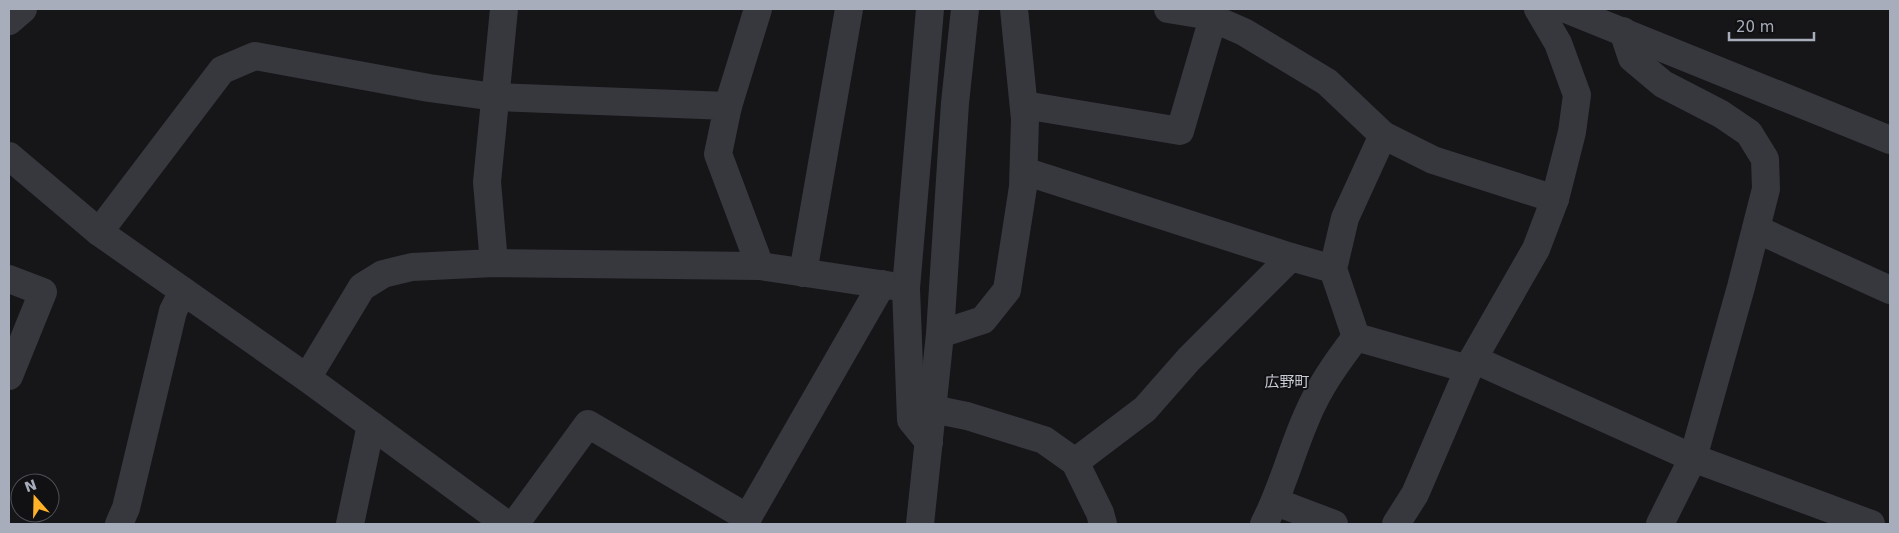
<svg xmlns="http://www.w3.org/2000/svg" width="1899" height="533" font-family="'DejaVu Sans','Noto Sans JP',sans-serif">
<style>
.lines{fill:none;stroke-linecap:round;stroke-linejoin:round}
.minor{stroke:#37383e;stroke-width:28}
.labels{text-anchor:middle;stroke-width:4;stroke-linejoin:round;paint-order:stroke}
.quarter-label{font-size:15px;fill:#c9ccd5;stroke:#111114}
</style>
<rect width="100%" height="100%" fill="#161619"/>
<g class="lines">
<!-- minor -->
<g class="minor">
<polyline points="1168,9 1205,15 1244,32 1327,82 1383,135"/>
<polyline points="1566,9 1890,140"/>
<polyline points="9,21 23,9"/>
<polyline points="1623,31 1632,58 1663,84 1721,114 1749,133 1765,159 1766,189 1741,287 1693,458 1660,524"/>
<polyline points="1024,105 1180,131 1213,18"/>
<polyline points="728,106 758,9"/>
<polyline points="9,156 99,232 307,378 506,524"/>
<polyline points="1024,171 1291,257"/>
<polyline points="1756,229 1890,290"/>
<polyline points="99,232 222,70 255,56 429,88 495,97 728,106 718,154 760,266"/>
<polyline points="494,263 487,182 504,9"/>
<polyline points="803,273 849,9"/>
<polyline points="9,279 43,292 9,376"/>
<polyline points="940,334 983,320 1007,290 1023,187 1025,119 1014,9"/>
<polyline points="1473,359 1693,458 1871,524"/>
<polyline points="1468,369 1356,337 1333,269 1345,218 1383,135 1433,160 1555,199"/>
<polyline points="307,378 362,287 383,274 412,267 494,263 760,266 906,288"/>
<polyline points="932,409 967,416 1044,440 1075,462 1145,409 1189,359 1291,257 1333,269"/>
<polyline points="929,442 911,420 906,288 930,9"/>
<polyline points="1075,462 1100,513 1103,524"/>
<polyline points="1276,502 1334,524"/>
<polyline points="119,524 126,508 173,311 183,291"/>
<polyline points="350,524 371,425"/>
<polyline points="515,524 588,424 748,518"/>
<polyline points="744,524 882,284"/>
<polyline points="920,524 940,334 955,103 965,9"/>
<path d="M 1264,524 C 1282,490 1291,452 1307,416 C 1319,387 1337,362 1356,337"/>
<polyline points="1396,524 1415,494 1473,359 1536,249 1555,199 1572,132 1577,95 1558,43 1538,9"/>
</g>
</g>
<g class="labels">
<!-- quarter labels -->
<g class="quarter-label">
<text x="1287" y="387">広野町</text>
</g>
</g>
<!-- border -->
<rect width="1899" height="533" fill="none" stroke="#a7adba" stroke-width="20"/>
<!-- north arrow -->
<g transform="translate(35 498) rotate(340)"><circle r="24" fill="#111114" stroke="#4d4f56"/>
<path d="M0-4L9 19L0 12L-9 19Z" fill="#ffb128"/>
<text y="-8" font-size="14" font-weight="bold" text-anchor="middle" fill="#a7adba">N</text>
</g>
<!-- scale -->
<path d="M1729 32v8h85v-8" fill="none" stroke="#a7adba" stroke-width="2.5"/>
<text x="1736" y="32" font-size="15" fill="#a7adba" stroke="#111114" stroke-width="4" paint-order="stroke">20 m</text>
</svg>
